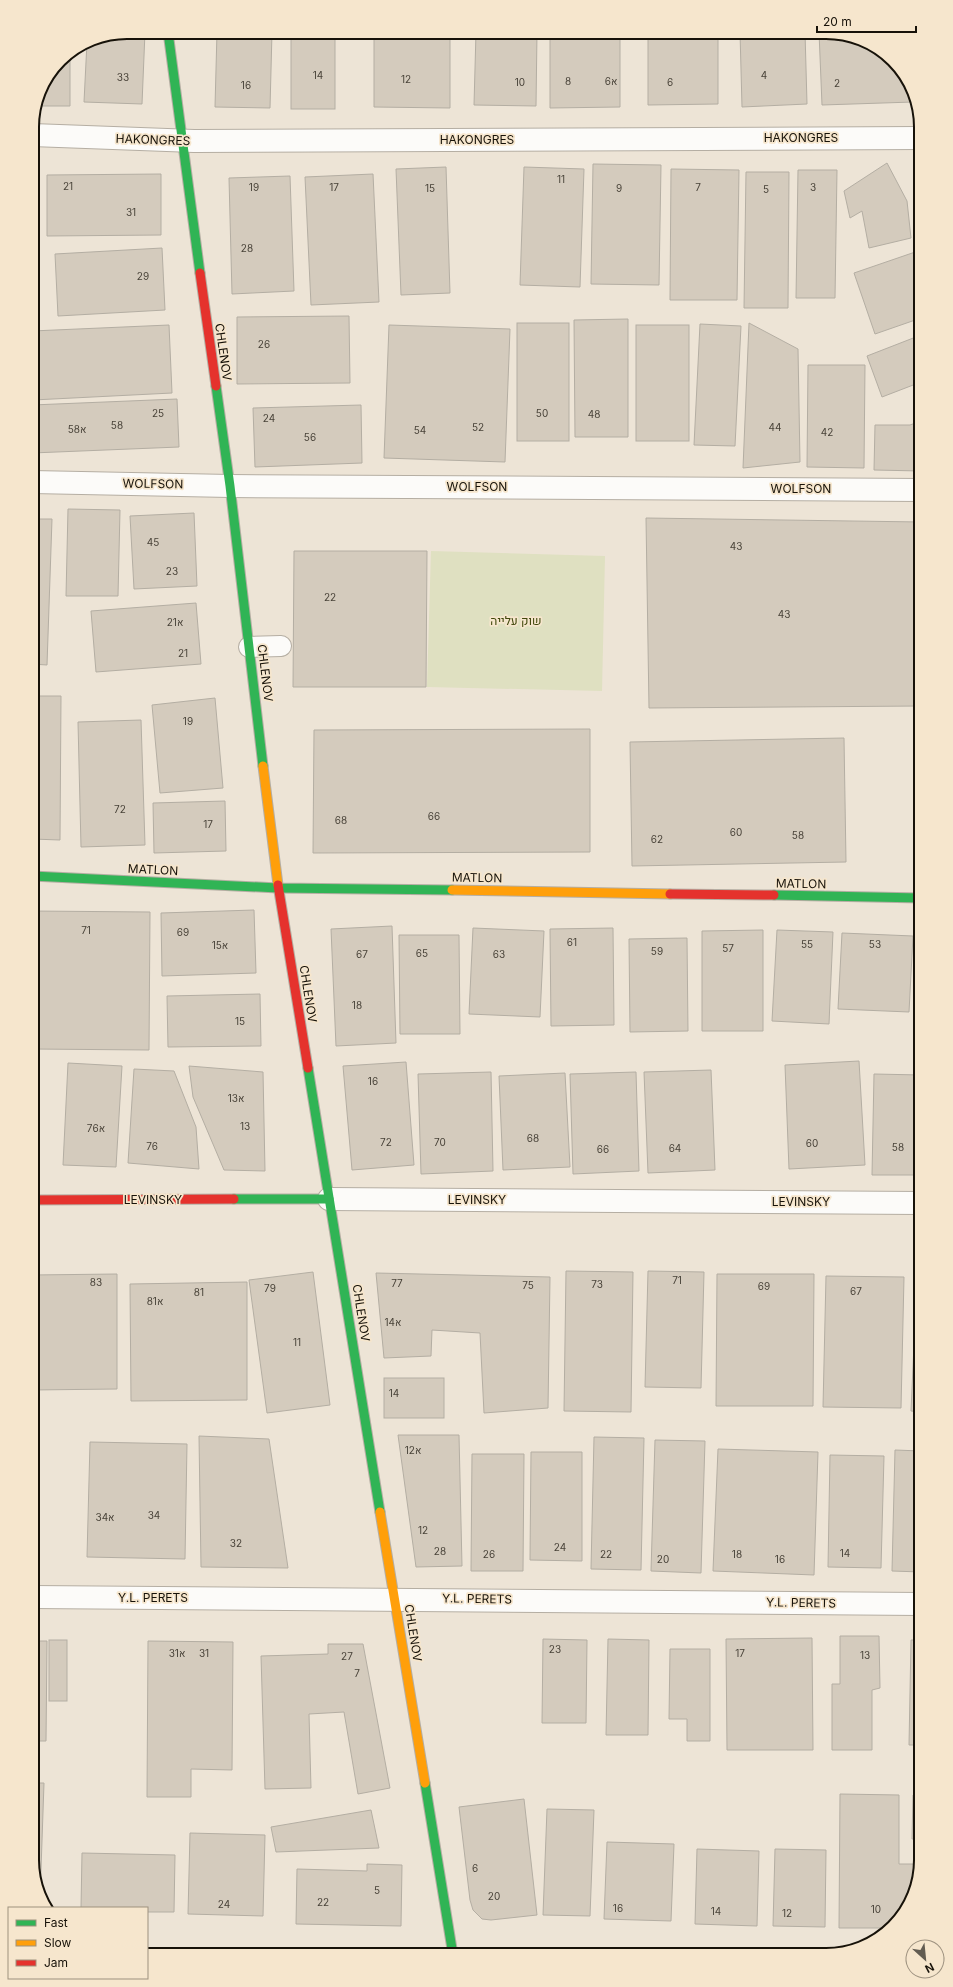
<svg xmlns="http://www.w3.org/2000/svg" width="953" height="1987" font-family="Inter,Heebo,sans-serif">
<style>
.green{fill:#dfe0c1}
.building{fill:#d4cbbd;stroke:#b4aea3}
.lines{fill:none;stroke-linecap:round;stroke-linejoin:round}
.lane-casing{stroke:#b5aea3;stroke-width:22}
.street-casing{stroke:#b5aea3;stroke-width:24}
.fast-casing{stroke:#b5aea3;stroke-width:11}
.slow-casing{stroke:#b5aea3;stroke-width:11}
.jam-casing{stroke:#b5aea3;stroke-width:11}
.lane{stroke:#fcfbf9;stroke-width:20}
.street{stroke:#fcfbf9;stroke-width:22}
.fast{stroke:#30b455;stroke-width:9}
.slow{stroke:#ff9f0a;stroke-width:9}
.jam{stroke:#e5322d;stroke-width:9}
.labels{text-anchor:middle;stroke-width:3.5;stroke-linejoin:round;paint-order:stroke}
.number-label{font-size:10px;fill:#484238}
.street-label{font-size:12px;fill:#171209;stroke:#f6e6cd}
.park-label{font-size:12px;fill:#41480c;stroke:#f6e6cd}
.rim{fill:none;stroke:#171209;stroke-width:2}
</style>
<rect width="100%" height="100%" fill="#ede4d6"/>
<!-- green -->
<polygon class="green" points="431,551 605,556 602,691 427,687"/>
<!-- building -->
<g class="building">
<polygon points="126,32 145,32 142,104 84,102 87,42 91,39"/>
<polygon points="217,32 272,32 270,108 215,107"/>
<rect x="291" y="32" width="44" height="77"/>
<polygon points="374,32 450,32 450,108 374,107"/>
<polygon points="476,32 537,32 536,106 474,105"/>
<polygon points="550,32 620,32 620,107 550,108"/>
<polygon points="648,32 718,32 718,104 648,105"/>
<polygon points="740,32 805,32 807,104 742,107"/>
<polygon points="819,32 833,32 884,51 912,88 913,102 822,105"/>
<polygon points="70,53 70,106 35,106 39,90 60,60"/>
<polygon points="887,163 907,201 911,238 869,248 862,211 850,218 844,191"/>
<polygon points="593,164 661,165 659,285 591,284"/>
<polygon points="446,167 450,293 401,295 396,169"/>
<polygon points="524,167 584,169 580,287 520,285"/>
<polygon points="671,169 739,170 737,300 670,300"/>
<polygon points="798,170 837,170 835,298 796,298"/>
<polygon points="746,172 789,172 788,308 744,308"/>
<polygon points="161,174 161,235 47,236 47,175"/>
<polygon points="373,174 379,302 311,305 305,177"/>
<polygon points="290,176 294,291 232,294 229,178"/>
<polygon points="162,248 165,310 58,316 55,254"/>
<polygon points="921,250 921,318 875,334 854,273"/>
<polygon points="349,316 350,383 237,384 237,317"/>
<polygon points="628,319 628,437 575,437 574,320"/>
<rect x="517" y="323" width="52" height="118"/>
<polygon points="749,323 798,349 800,462 743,468"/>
<polygon points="700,324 741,326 735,446 694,445"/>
<polygon points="169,325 172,393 33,400 32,331"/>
<polygon points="389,325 510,329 505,462 384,458"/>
<rect x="636" y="325" width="53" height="116"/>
<polygon points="921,335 921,382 882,397 867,356"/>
<polygon points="808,365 865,365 864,468 807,467"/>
<polygon points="177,399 179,447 32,453 32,405"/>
<polygon points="361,405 362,463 255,467 253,408"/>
<polygon points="921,421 921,471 874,470 875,425 910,425"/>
<polygon points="68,509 120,510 118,596 66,596"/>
<polygon points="194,513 197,586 134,589 130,516"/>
<polygon points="646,518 921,522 921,706 649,708"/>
<polygon points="32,519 52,519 47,665 32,664"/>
<polygon points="294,551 427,551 426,687 293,687"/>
<polygon points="196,603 201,664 96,672 91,611"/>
<polygon points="32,696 61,696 60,840 32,839"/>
<polygon points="215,698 223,788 160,793 152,705"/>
<rect x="919" y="718" width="2" height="74"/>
<polygon points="141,720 145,845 81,847 78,722"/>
<polygon points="590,729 590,852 313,853 314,730"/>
<polygon points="844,738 846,862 632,866 630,742"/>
<polygon points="225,801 226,851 154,853 153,803"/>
<polygon points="917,819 921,819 921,870 918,870"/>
<polygon points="254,910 256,973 162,976 161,913"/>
<polygon points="32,911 150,912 149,1050 32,1049"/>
<polygon points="392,926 396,1043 336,1046 331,929"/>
<polygon points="473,928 544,931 540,1017 469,1014"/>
<polygon points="613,928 614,1025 551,1026 550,929"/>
<polygon points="763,930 763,1031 702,1031 702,931"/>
<polygon points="777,930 833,932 829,1024 772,1021"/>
<polygon points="842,933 913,936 909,1012 838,1009"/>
<polygon points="399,935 459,935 460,1034 400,1034"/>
<polygon points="687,938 688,1031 630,1032 629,939"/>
<polygon points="260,994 261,1046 168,1047 167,996"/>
<polygon points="859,1061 865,1165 789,1169 785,1065"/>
<polygon points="406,1062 414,1165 352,1170 343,1066"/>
<polygon points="68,1063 122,1066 116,1167 63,1165"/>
<polygon points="189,1066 263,1072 265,1171 224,1170 193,1097"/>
<polygon points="134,1069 174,1071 196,1127 199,1169 128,1163"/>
<polygon points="711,1070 715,1170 648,1173 644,1072"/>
<polygon points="491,1072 493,1171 421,1174 418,1074"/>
<polygon points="636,1072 639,1171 573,1174 570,1074"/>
<polygon points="565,1073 570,1167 503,1170 499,1076"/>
<polygon points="874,1074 921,1075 921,1175 872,1175"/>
<polygon points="566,1271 633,1272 631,1412 564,1411"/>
<polygon points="648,1271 704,1272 701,1388 645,1387"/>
<polygon points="313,1272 330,1405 267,1413 249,1280"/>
<polygon points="376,1273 550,1277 548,1408 484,1413 480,1333 432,1330 431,1356 384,1358"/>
<polygon points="117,1274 117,1389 32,1390 32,1275"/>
<polygon points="717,1274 814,1274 813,1406 716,1406"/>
<polygon points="826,1276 904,1277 901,1408 823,1407"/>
<polygon points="917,1278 921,1278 921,1412 911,1411"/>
<polygon points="247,1282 247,1400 131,1401 130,1284"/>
<rect x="384" y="1378" width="60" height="40"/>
<polygon points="398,1435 459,1435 462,1566 416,1567"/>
<polygon points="199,1436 269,1439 288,1568 201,1567"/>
<polygon points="594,1437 644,1438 641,1570 591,1569"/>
<polygon points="655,1440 705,1441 701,1573 651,1571"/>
<polygon points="90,1442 187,1444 185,1559 87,1557"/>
<polygon points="718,1449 818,1452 814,1575 713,1571"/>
<polygon points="895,1450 921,1451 921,1572 892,1571"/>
<polygon points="531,1452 582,1452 582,1561 530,1560"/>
<polygon points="472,1454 524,1454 523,1571 471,1571"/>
<polygon points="830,1455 884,1456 881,1568 828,1567"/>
<polygon points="840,1636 879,1636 880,1688 872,1690 872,1750 832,1750 832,1684 840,1684"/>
<polygon points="812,1638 813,1750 727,1750 726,1639"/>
<polygon points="543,1639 587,1640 586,1723 542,1723"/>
<polygon points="608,1639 649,1640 648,1735 606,1735"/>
<rect x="49" y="1640" width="18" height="61"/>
<polygon points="911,1640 921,1640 921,1745 909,1745"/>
<polygon points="32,1641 47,1641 46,1741 32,1741"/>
<polygon points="148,1641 233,1642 232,1770 191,1769 191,1797 147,1797"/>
<polygon points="328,1644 363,1644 390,1788 358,1794 344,1712 309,1714 311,1788 265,1789 261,1656 328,1654"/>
<polygon points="670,1649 710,1649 710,1741 687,1741 687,1719 669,1719"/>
<polygon points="32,1783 44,1783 40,1898 32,1860"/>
<polygon points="840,1794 899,1795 899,1864 920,1864 905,1913 887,1928 839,1928"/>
<polygon points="913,1795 921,1795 921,1839 912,1839"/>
<polygon points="524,1799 537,1915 491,1920 482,1919 473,1910 470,1900 459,1807"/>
<polygon points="547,1809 594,1810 590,1916 543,1915"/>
<polygon points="371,1810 379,1848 276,1852 271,1827"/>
<polygon points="190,1833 265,1835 263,1916 188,1914"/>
<polygon points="607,1842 674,1844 671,1921 604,1919"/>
<polygon points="697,1849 759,1851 757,1926 695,1924"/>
<polygon points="775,1849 826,1850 825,1927 773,1926"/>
<polygon points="82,1853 175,1855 174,1912 147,1912 147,1908 81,1908"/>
<polygon points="367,1864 402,1865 401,1926 296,1924 297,1869 367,1871"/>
</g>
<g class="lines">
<defs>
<polyline id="lane" points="249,647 281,646"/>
<g id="street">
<polyline points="32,135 194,141 921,138"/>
<polyline points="32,482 230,486 921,490"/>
<polyline points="329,1199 921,1203"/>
<polyline points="32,1597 921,1604"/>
</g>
<g id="fast">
<polyline points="168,32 200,273"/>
<polyline points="216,386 230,486 263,766"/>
<polyline points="32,876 278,888 452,890"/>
<polyline points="774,895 921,898"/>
<polyline points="308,1068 380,1512"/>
<polyline points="234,1199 329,1199"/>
<polyline points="425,1783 453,1955"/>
</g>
<g id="slow">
<polyline points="263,766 278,885"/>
<polyline points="452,890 670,894"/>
<polyline points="380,1512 425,1783"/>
</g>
<g id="jam">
<polyline points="200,273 216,386"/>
<polyline points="278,885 308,1068"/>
<polyline points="670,894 774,895"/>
<polyline points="32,1200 234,1199"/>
</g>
</defs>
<!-- lane casing -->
<use href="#lane" class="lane-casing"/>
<!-- street casing -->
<use href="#street" class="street-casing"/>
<!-- fast casing -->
<use href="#fast" class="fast-casing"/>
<!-- slow casing -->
<use href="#slow" class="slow-casing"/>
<!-- jam casing -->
<use href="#jam" class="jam-casing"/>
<!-- lane -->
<use href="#lane" class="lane"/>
<!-- street -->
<use href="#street" class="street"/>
<!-- fast -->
<use href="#fast" class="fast"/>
<!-- slow -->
<use href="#slow" class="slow"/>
<!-- jam -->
<use href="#jam" class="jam"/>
</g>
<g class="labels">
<!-- number labels -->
<g class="number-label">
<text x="318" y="79">14</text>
<text x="764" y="79">4</text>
<text x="123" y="81">33</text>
<text x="406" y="83">12</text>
<text x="568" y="85">8</text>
<text x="611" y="85">6א</text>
<text x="520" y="86">10</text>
<text x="670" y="86">6</text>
<text x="837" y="87">2</text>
<text x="246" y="89">16</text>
<text x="561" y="183">11</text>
<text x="68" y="190">21</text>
<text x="254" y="191">19</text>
<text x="334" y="191">17</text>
<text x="698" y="191">7</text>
<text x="813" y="191">3</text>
<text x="430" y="192">15</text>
<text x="619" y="192">9</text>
<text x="766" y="193">5</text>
<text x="131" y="216">31</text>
<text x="247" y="252">28</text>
<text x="143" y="280">29</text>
<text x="264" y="348">26</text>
<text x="158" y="417">25</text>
<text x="542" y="417">50</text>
<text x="594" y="418">48</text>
<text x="269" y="422">24</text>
<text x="117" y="429">58</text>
<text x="478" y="431">52</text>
<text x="775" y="431">44</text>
<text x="77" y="433">58א</text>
<text x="420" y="434">54</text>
<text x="827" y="436">42</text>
<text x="310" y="441">56</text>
<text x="153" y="546">45</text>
<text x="736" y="550">43</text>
<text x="172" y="575">23</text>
<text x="330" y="601">22</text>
<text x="784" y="618">43</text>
<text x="175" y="626">21א</text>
<text x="183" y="657">21</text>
<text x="188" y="725">19</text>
<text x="120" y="813">72</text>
<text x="434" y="820">66</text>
<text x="341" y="824">68</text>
<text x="208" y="828">17</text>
<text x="736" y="836">60</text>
<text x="798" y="839">58</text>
<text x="657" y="843">62</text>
<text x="86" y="934">71</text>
<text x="183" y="936">69</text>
<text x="572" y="946">61</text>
<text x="807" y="948">55</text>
<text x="875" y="948">53</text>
<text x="220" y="949">15א</text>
<text x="728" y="952">57</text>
<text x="657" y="955">59</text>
<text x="422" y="957">65</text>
<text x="362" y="958">67</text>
<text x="499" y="958">63</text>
<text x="357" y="1009">18</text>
<text x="240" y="1025">15</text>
<text x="373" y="1085">16</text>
<text x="236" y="1102">13א</text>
<text x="245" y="1130">13</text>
<text x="96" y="1132">76א</text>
<text x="533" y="1142">68</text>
<text x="386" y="1146">72</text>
<text x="440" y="1146">70</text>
<text x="812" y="1147">60</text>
<text x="152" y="1150">76</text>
<text x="898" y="1151">58</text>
<text x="675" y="1152">64</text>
<text x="603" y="1153">66</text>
<text x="677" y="1284">71</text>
<text x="96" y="1286">83</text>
<text x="397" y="1287">77</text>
<text x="597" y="1288">73</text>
<text x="528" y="1289">75</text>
<text x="764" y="1290">69</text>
<text x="270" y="1292">79</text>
<text x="856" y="1295">67</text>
<text x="199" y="1296">81</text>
<text x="155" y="1305">81א</text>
<text x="393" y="1326">14א</text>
<text x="297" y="1346">11</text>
<text x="394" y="1397">14</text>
<text x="413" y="1454">12א</text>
<text x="154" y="1519">34</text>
<text x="105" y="1521">34א</text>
<text x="423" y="1534">12</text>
<text x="236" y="1547">32</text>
<text x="560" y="1551">24</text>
<text x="440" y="1555">28</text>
<text x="845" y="1557">14</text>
<text x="489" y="1558">26</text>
<text x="606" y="1558">22</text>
<text x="737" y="1558">18</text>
<text x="663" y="1563">20</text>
<text x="780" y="1563">16</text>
<text x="555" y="1653">23</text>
<text x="177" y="1657">31א</text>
<text x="204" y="1657">31</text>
<text x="740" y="1657">17</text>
<text x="865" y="1659">13</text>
<text x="347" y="1660">27</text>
<text x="357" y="1677">7</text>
<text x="475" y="1872">6</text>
<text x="377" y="1894">5</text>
<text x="494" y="1900">20</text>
<text x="323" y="1906">22</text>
<text x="224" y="1908">24</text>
<text x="618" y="1912">16</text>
<text x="876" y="1913">10</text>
<text x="716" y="1915">14</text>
<text x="787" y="1917">12</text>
</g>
<!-- street labels -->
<g class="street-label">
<text x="801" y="142">HAKONGRES</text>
<text transform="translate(153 140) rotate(2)" y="4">HAKONGRES</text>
<text x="477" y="144">HAKONGRES</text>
<text transform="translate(223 352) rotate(82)" y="4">CHLENOV</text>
<text transform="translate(153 484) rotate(1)" y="4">WOLFSON</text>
<text x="477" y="491">WOLFSON</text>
<text x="801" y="493">WOLFSON</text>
<text transform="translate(265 673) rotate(83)" y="4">CHLENOV</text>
<text transform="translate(153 870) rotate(3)" y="4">MATLON</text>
<text transform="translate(477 878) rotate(1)" y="4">MATLON</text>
<text transform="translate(801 884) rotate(1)" y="4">MATLON</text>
<text transform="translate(308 994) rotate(81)" y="4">CHLENOV</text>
<text x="153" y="1204">LEVINSKY</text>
<text x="477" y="1204">LEVINSKY</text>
<text x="801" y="1206">LEVINSKY</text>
<text transform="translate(361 1313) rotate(81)" y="4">CHLENOV</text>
<text x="153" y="1602">Y.L. PERETS</text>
<text transform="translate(477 1599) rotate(1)" y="4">Y.L. PERETS</text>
<text transform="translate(801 1603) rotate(1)" y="4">Y.L. PERETS</text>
<text transform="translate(413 1633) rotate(81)" y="4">CHLENOV</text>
</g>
<!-- park labels -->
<g class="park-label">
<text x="516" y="625">שוק עלייה</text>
</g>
</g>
<!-- crop -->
<path d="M0 0H953V1987H0ZM127 39H826A88 88 0 0 1 914 127V1860A88 88 0 0 1 826 1948H127A88 88 0 0 1 39 1860V127A88 88 0 0 1 127 39Z" fill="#f6e6cd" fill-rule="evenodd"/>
<path class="rim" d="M127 39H826A88 88 0 0 1 914 127V1860A88 88 0 0 1 826 1948H127A88 88 0 0 1 39 1860V127A88 88 0 0 1 127 39Z"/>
<!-- legend -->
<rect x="8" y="1907" width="140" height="72" fill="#f6e6cd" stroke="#9d917f"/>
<rect x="16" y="1920" width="20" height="6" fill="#30b455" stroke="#9d917f"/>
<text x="44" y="1927" font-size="12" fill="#171209">Fast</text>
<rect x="16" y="1940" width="20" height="6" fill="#ff9f0a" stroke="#9d917f"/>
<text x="44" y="1947" font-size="12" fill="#171209">Slow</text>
<rect x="16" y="1960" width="20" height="6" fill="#e5322d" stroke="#9d917f"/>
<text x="44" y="1967" font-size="12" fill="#171209">Jam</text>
<!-- north arrow -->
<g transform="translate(925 1959) rotate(153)"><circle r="19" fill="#f6e6cd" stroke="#9d917f"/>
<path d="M0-3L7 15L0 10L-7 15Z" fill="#625c51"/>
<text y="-6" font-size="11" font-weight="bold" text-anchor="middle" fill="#171209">N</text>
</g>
<!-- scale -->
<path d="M817 26v6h99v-6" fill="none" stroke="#171209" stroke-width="2"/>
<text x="823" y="26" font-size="12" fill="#171209" stroke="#f6e6cd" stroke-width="3" paint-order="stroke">20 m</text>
</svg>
